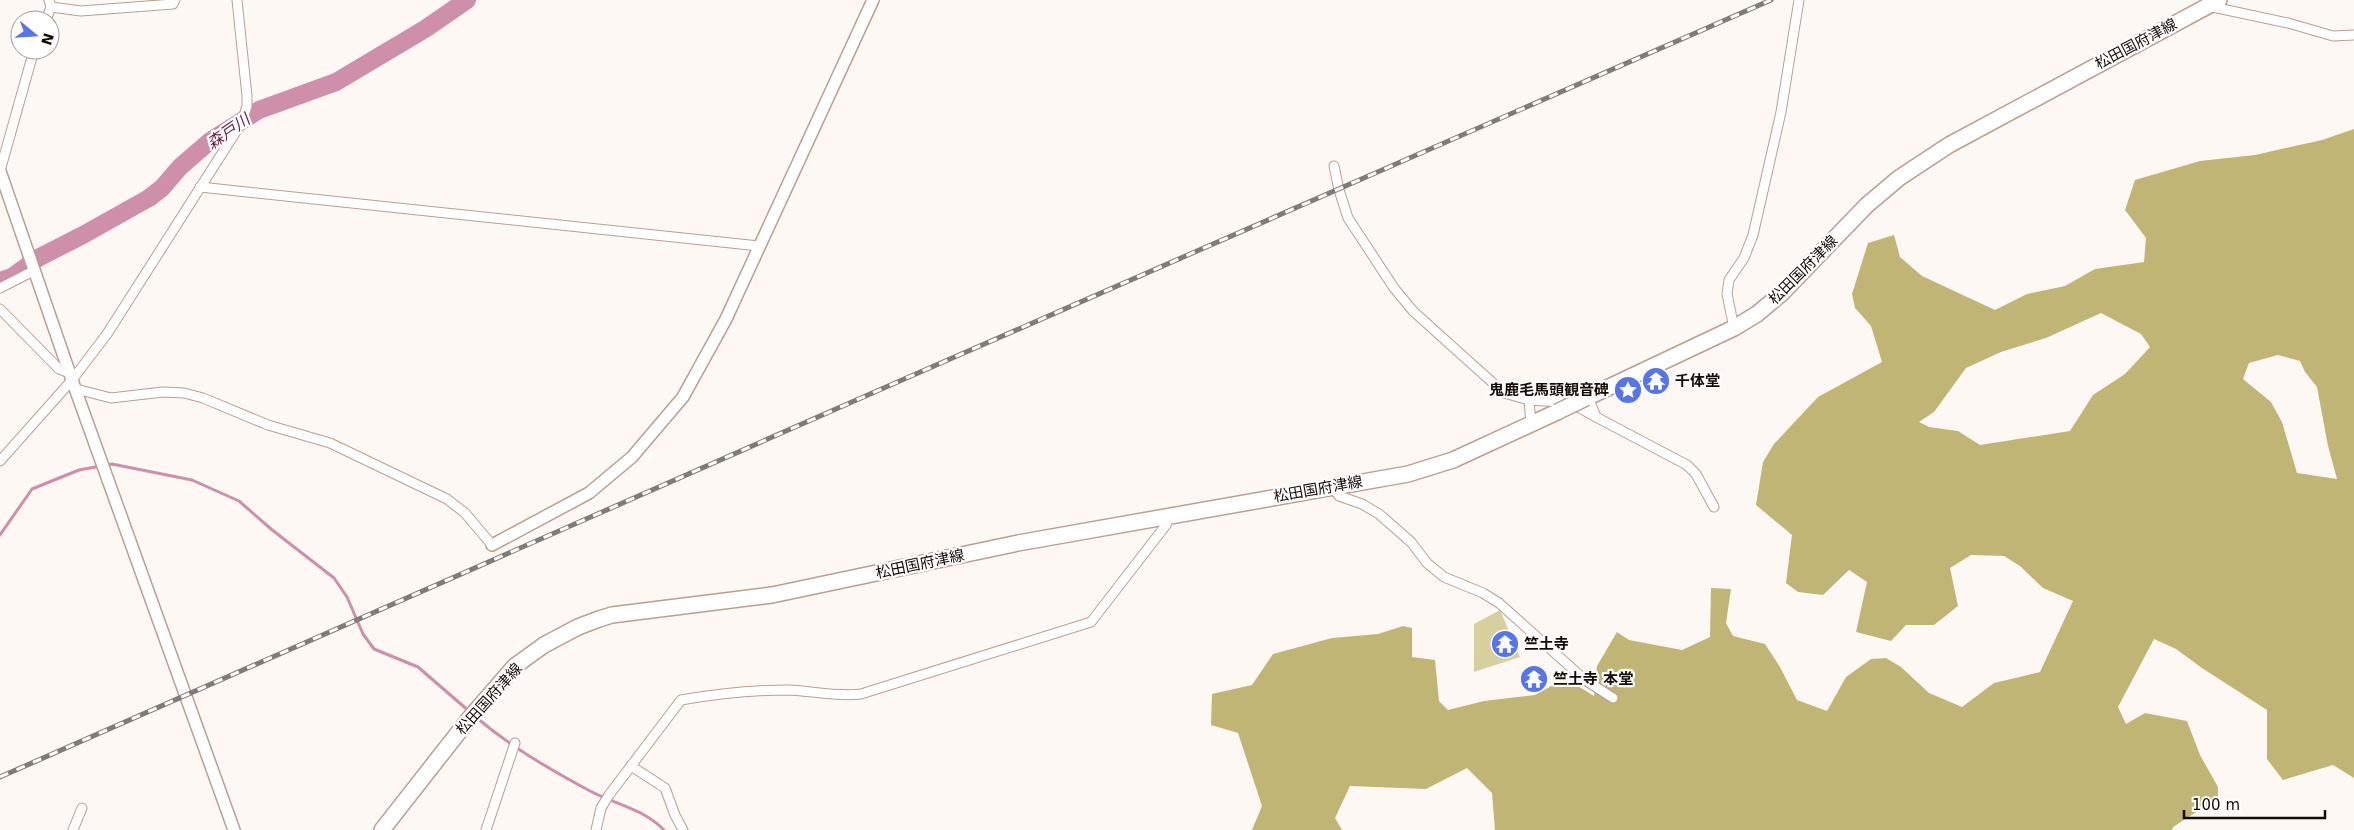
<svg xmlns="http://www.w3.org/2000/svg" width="2354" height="830" font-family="'DejaVu Sans','Noto Sans JP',sans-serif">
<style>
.green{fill:#d7cf9e}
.forest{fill:#c0b575;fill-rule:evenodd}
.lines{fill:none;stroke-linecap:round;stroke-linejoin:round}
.stream{stroke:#ce8fab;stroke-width:3}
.river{stroke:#ce8fab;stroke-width:18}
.minor-casing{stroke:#ba9e92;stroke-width:11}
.tertiary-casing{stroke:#ba9e92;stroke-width:14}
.primary-casing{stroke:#ba9e92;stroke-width:18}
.minor{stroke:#fff;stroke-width:9}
.tertiary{stroke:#fff;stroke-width:11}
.primary{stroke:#fff;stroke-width:15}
.rail-casing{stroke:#827a77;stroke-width:5}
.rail{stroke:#fff;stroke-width:3;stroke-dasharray:9;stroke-linecap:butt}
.primary-bridge-casing{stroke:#ba9e92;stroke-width:18;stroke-linecap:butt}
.primary-bridge{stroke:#fff;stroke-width:15}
.labels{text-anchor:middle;stroke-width:4.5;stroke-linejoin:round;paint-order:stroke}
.street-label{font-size:15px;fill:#130a06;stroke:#fff}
.poi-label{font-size:15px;font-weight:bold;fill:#130a06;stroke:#fff;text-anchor:start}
.water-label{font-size:16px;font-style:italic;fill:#6a2048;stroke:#fff}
</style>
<rect width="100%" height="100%" fill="#fef8f5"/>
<!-- green -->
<polygon class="green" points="1500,610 1520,657 1474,672 1474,624"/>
<!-- forest -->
<path class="forest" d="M 2354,129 L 2354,778 L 2333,765 L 2283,780 L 2267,759 L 2267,710 L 2202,668 L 2176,649 L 2154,639 L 2118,707 L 2126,724 L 2145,713 L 2187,721 L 2200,755 L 2218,787 L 2218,798 L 2173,827 L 2172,830 L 1495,830 L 1492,793 L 1467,768 L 1426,789 L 1350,786 L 1335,818 L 1342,830 L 1252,830 L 1262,806 L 1238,733 L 1211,725 L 1212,694 L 1252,685 L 1273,654 L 1332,638 L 1378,634 L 1403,626 L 1412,628 L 1412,657 L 1435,660 L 1439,701 L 1448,710 L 1484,701 L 1535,695 L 1555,684 L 1573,683 L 1594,696 L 1597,666 L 1617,632 L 1629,640 L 1682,650 L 1710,637 L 1711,588 L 1731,589 L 1726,623 L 1733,636 L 1765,644 L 1780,667 L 1797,700 L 1827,711 L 1846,677 L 1871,659 L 1886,658 L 1901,667 L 1929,693 L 1962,707 L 1994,683 L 2040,672 L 2073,601 L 2043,588 L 2020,566 L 2004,556 L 1971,555 L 1950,568 L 1958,606 L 1934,625 L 1906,625 L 1891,641 L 1856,632 L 1867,582 L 1849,570 L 1823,595 L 1798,592 L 1786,583 L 1792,535 L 1756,505 L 1763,462 L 1774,444 L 1818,397 L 1882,362 L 1871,326 L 1855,308 L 1852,294 L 1868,243 L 1894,235 L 1900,257 L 1922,276 L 1995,310 L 2027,294 L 2065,286 L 2095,269 L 2144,262 L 2146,238 L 2125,210 L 2135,180 L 2200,161 L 2255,155 L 2322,140 ZM 2101,313 L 2141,334 L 2150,347 L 2125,374 L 2093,395 L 2070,431 L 1980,445 L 1958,431 L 1929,427 L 1919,422 L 1934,412 L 1966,368 L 2001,352 L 2046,338 ZM 2278,355 L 2300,361 L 2305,372 L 2317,387 L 2328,446 L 2337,479 L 2297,473 L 2282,422 L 2271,402 L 2243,379 L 2249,363 Z"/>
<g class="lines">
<!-- stream -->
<g class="stream">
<polyline points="0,535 32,489 79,470 112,464 192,480 239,501 271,529 334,578 347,597 363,634 374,649 418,667 470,712"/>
<path d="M 477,718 C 511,747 551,770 590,791 C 617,805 642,808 664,830"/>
</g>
<!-- river -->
<polyline class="river" points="0,281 12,277 38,258 83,235 149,198 162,188 180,167 210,141 259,110 336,82 425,29 467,0"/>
<defs>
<g id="minor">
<polyline points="2208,6 2288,23 2333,36 2354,35"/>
<polyline points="51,7 81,11 173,4 175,0"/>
<polyline points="46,20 51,7 49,0"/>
<polyline points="1334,166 1339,190 1348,218 1394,288 1413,311 1504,393 1529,400 1560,402 1580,408 1596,417"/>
<polyline points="0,171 34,50"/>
<polyline points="200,187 759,246"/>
<polyline points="0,288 35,270"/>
<polyline points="0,309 59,369 70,373"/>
<polyline points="1734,328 1727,294 1729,280 1744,258 1753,235 1781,112 1799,0"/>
<polyline points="76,389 111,398 163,392 184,393 203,398 268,425 330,443 447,499 465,513 492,545"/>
<polyline points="1588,397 1596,417 1687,465 1696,474 1714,507"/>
<polyline points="1529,400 1531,424"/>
<polyline points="0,461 72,380 107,334 242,122 247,106 247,96 237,0"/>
<polyline points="1332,487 1339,496 1362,504 1379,514 1411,542 1427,563 1444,577 1483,593 1499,603 1585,680 1613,698"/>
<polyline points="631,766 665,788 675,815 683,830"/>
<polyline points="73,830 82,808"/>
<polyline points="486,830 515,743"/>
<path d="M 596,830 L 601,808 L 609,795 L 681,700 C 716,694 753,690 788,690 C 813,691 837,697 861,694 L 1091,622 L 1166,525 L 1170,516"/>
</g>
<g id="tertiary">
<polyline points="0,171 72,380 234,830"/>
<polyline points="492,545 589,493 632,457 683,397 726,319 873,0"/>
</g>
<g id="primary">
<polyline points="1586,398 1734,328 1757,314 1782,293 1867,205 1899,178 1949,145 2219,0"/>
<polyline points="382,830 469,719 515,666 544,645 578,627 599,619 612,615 772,595 1018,543 1408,474 1453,460 1557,412"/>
</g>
</defs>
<!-- minor casing -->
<use href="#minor" class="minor-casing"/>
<!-- tertiary casing -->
<use href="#tertiary" class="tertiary-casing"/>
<!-- primary casing -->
<use href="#primary" class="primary-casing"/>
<!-- minor -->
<use href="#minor" class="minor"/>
<!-- tertiary -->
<use href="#tertiary" class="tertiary"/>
<!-- primary -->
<use href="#primary" class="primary"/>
<defs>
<polyline id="rail" points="0,777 886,387 1771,0"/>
</defs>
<!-- rail casing -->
<use href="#rail" class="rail-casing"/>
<!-- rail -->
<use href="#rail" class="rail"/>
<defs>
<polyline id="primary-bridge" points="1557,412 1586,398"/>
</defs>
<!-- primary-bridge casing -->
<use href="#primary-bridge" class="primary-bridge-casing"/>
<!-- primary-bridge -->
<use href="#primary-bridge" class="primary-bridge"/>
</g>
<!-- icons -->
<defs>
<symbol id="temple-disc" viewBox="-11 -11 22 22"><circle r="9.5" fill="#5675ea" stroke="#fff"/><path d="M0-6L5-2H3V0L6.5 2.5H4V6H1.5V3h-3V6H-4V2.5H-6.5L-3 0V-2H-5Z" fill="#fff"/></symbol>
<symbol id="sight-disc" viewBox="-11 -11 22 22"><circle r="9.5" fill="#5675ea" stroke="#fff"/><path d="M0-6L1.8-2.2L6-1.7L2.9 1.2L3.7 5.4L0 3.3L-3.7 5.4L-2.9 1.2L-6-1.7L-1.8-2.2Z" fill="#fff"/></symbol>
</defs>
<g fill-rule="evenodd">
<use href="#temple-disc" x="1640" y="365" width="32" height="32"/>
<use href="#sight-disc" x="1612" y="374" width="32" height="32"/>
<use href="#temple-disc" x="1489" y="628" width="32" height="32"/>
<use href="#temple-disc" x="1518" y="663" width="32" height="32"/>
</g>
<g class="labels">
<!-- street labels -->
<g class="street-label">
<text transform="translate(2136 44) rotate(-28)" y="5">松田国府津線</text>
<text transform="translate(1803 270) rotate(-45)" y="5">松田国府津線</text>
<text transform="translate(1318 489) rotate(-10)" y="5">松田国府津線</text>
<text transform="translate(920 564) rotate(-12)" y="5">松田国府津線</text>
<text transform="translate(489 699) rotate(-48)" y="5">松田国府津線</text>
</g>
<!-- poi labels -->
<g class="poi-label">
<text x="1675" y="386">千体堂</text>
<text x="1609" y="395" text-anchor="end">鬼鹿毛馬頭観音碑</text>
<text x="1524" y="649">竺土寺</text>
<text x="1553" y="684">竺土寺 本堂</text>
</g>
<!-- water labels -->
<g class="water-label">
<text transform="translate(228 131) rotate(-35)" y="6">森戸川</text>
</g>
</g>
<!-- north arrow -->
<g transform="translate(35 35) rotate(108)"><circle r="24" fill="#ffffff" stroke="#a19d9b"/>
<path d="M0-4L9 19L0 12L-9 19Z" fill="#5675ea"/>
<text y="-8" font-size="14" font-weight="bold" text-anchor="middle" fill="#130a06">N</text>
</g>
<!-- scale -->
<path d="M2184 810v8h141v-8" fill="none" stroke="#130a06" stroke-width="2.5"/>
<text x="2192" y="810" font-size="15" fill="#130a06" stroke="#ffffff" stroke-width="4" paint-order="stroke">100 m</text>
</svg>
